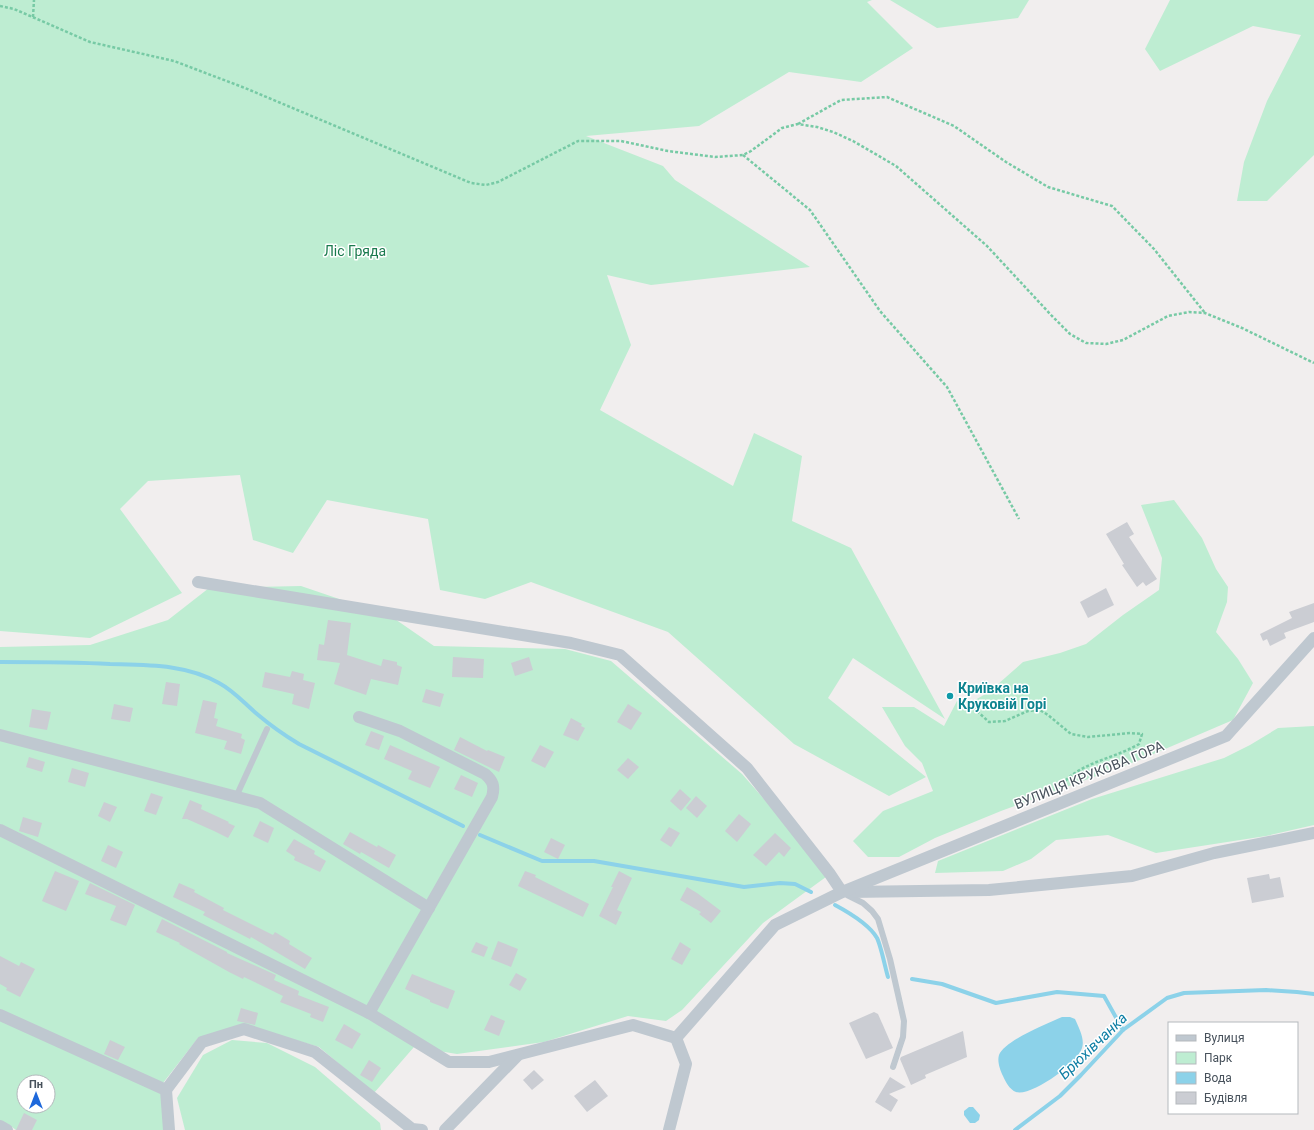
<svg xmlns="http://www.w3.org/2000/svg" width="1314" height="1130" font-family="Roboto,sans-serif">
<style>
.green{fill:#beedd2;fill-rule:evenodd}
.water{fill:#8cd2e9}
.lines{fill:none;stroke-linecap:round;stroke-linejoin:round}
.stream{stroke:#8cd2e9;stroke-width:4}
.building{fill:#cbcdd3}
.path{stroke:#77caa5;stroke-width:2.5;stroke-dasharray:3 2;stroke-linecap:butt}
.lane{stroke:#bfc8d0;stroke-width:6}
.street{stroke:#bfc8d0;stroke-width:12}
.culture-dot{fill:#0f9aa8;stroke:#fff;stroke-width:1.5}
.labels{text-anchor:middle;stroke-width:3;stroke-linejoin:round;paint-order:stroke}
.park-label{font-size:14px;fill:#1a7a4e;stroke:#fff}
.culture-label{font-size:14px;font-weight:bold;fill:#0d838f;stroke:#fff;text-anchor:start}
.street-label{font-size:14px;fill:#47515b;stroke:#fff}
.water-label{font-size:15px;font-style:italic;fill:#107fa5;stroke:#fff}
</style>
<rect width="100%" height="100%" fill="#f1eeee"/>
<!-- green -->
<g class="green">
<polygon points="0,0 872,0 867,2 913,48 861,82 789,72 699,126 586,136 663,166 675,180 810,267 651,285 607,275 631,345 600,410 733,486 754,433 802,456 792,521 851,548 945,719 853,658 828,698 926,777 889,796 794,744 668,632 531,582 485,599 440,590 428,519 327,500 293,553 253,540 240,475 148,481 120,509 182,593 90,638 0,631"/>
<polygon points="890,0 1029,0 1018,18 937,28"/>
<polygon points="1170,0 1314,0 1314,155 1267,201 1237,201 1244,162 1267,101 1301,35 1253,26 1160,71 1145,49"/>
<polygon points="1174,500 1202,538 1216,569 1228,587 1227,602 1216,632 1238,659 1253,683 1233,720 1137,761 1001,811 935,838 899,857 868,857 853,841 883,811 933,791 922,763 905,746 882,707 914,707 944,726 957,701 968,704 989,692 1023,662 1060,653 1086,644 1123,615 1159,590 1162,558 1141,505"/>
<path d="M 301,586 L 392,617 L 434,646 L 565,649 L 611,661 L 742,774 L 830,874 L 763,923 L 682,1010 L 666,1021 L 628,1016 L 544,1042 L 457,1054 L 414,1047 L 374,1093 L 319,1047 L 244,1025 L 198,1038 L 163,1083 L 165,1130 L 16,1130 L 8,1124 L 0,1121 L 0,647 L 90,645 L 168,620 L 209,588 ZM 24,1082 L 48,1082 L 48,1106 L 24,1106 Z"/>
<polygon points="1314,726 1314,825 1266,836 1156,853 1108,835 1056,840 1031,859 1003,871 935,873 938,861 1092,799 1224,758 1250,745 1278,728"/>
<polygon points="232,1040 267,1043 315,1067 380,1123 381,1130 185,1130 177,1098 203,1055"/>
</g>
<!-- water -->
<g class="water">
<path d="M 1062,1017 L 1070,1017 L 1075,1019 C 1079,1028 1085,1039 1082,1048 C 1078,1063 1031,1097 1016,1092 C 1010,1090 1005,1081 1003,1076 C 1000,1070 997,1061 999,1055 C 1005,1040 1047,1024 1062,1017 Z"/>
<polygon points="969,1107 973,1107 980,1115 979,1120 975,1123 970,1123 964,1115 964,1111"/>
</g>
<g class="lines">
<!-- stream -->
<g class="stream">
<path d="M 0,662 C 37,662 73,662 110,664 C 147,665 186,664 219,683 C 234,691 244,703 257,714 C 270,725 284,735 299,744 L 463,826"/>
<polyline points="480,835 542,861 594,861 744,887 780,883 795,884 811,892"/>
<path d="M 835,905 C 848,912 869,924 877,938 C 881,946 885,967 888,977"/>
<polyline points="912,979 942,984 996,1003 1057,992 1104,996 1123,1030"/>
<polyline points="1015,1130 1060,1096 1081,1075 1123,1030 1167,998 1184,993 1266,990 1297,992 1314,994"/>
</g>
</g>
<!-- building -->
<g class="building">
<polygon points="1127,522 1134,534 1129,537 1157,579 1146,586 1143,582 1137,587 1122,565 1124,564 1106,534"/>
<polygon points="1106,588 1114,605 1088,618 1080,602"/>
<polygon points="1314,603 1314,622 1284,633 1286,638 1270,646 1267,639 1263,641 1260,634 1292,618 1289,612"/>
<polygon points="328,620 351,623 347,655 381,666 383,659 397,662 397,665 402,667 398,685 371,679 366,695 334,684 340,663 317,660 319,644 324,645"/>
<polygon points="453,657 484,659 483,678 452,677"/>
<polygon points="529,657 533,670 515,676 511,663"/>
<polygon points="292,671 304,674 303,680 315,683 309,709 292,704 294,694 262,687 265,672 290,677"/>
<polygon points="166,682 180,684 177,706 162,704"/>
<polygon points="426,689 444,694 440,707 422,702"/>
<polygon points="203,700 217,703 214,718 218,719 216,726 242,734 241,738 245,740 241,754 224,749 227,741 195,733"/>
<polygon points="114,704 133,708 130,722 111,719"/>
<polygon points="628,704 642,713 631,730 617,722"/>
<polygon points="32,709 51,712 47,730 29,727"/>
<polygon points="571,718 582,724 581,726 585,728 578,741 563,735"/>
<polygon points="371,731 384,736 379,750 365,745"/>
<polygon points="460,737 487,751 488,750 505,757 499,772 454,750"/>
<polygon points="390,745 440,767 430,788 408,779 412,771 384,759"/>
<polygon points="540,745 554,752 545,768 531,761"/>
<polygon points="29,757 45,762 42,772 26,767"/>
<polygon points="628,758 639,767 628,779 617,770"/>
<polygon points="72,768 89,773 85,787 68,782"/>
<polygon points="461,775 478,783 472,797 454,789"/>
<polygon points="680,789 691,799 681,811 670,801"/>
<polygon points="151,793 163,797 156,815 144,811"/>
<polygon points="696,796 707,806 697,818 686,808"/>
<polygon points="190,800 202,805 201,809 229,822 228,823 235,826 228,838 214,831 187,819 182,819"/>
<polygon points="104,802 117,807 110,822 98,816"/>
<polygon points="739,814 751,824 737,842 725,831"/>
<polygon points="23,817 42,823 38,837 19,831"/>
<polygon points="260,821 274,828 268,843 253,836"/>
<polygon points="669,827 680,833 671,847 660,840"/>
<polygon points="350,832 377,847 378,845 396,855 389,868 361,852 360,854 343,844"/>
<polygon points="775,833 791,848 784,857 779,852 766,866 753,855"/>
<polygon points="551,838 565,845 558,859 544,852"/>
<polygon points="294,839 315,851 314,854 326,861 320,872 294,860 295,857 286,851"/>
<polygon points="108,845 123,852 116,868 101,861"/>
<polygon points="55,871 79,881 66,911 42,901"/>
<polygon points="525,871 536,875 535,877 589,904 583,917 518,886"/>
<polygon points="619,871 632,878 617,910 622,912 616,925 599,916 613,887 611,887"/>
<polygon points="1269,874 1270,879 1280,877 1284,897 1252,903 1247,878"/>
<polygon points="90,883 135,905 126,926 110,920 116,906 85,894"/>
<polygon points="179,883 195,890 194,892 224,908 223,910 273,935 275,932 290,941 289,944 312,958 305,969 251,937 250,939 203,915 205,912 173,897"/>
<polygon points="687,887 697,893 721,911 711,923 699,914 701,912 680,900"/>
<polygon points="162,919 227,952 227,953 276,975 274,980 299,991 298,995 329,1007 323,1022 310,1017 311,1014 280,1002 283,996 244,977 243,979 229,972 179,944 180,943 156,932"/>
<polygon points="498,941 518,949 511,967 491,959"/>
<polygon points="476,942 488,947 484,957 471,952"/>
<polygon points="680,942 691,949 682,965 671,959"/>
<polygon points="0,956 19,966 21,962 35,969 20,997 6,990 7,988 0,984"/>
<polygon points="516,973 527,979 520,991 509,985"/>
<polygon points="412,974 455,991 448,1009 430,1002 430,1000 405,989"/>
<polygon points="241,1008 258,1013 255,1025 237,1021"/>
<polygon points="874,1012 878,1014 893,1048 866,1059 849,1023"/>
<polygon points="491,1015 505,1021 499,1036 484,1030"/>
<polygon points="344,1024 361,1034 352,1049 335,1040"/>
<polygon points="963,1031 967,1057 925,1075 926,1078 911,1085 900,1059 901,1057"/>
<polygon points="110,1040 125,1047 118,1060 104,1054"/>
<polygon points="369,1060 381,1068 372,1082 360,1075"/>
<polygon points="534,1070 544,1080 532,1090 523,1080"/>
<polygon points="890,1077 906,1087 889,1094 898,1100 891,1112 875,1102"/>
<polygon points="595,1080 608,1096 587,1112 574,1096"/>
<polygon points="24,1113 37,1120 32,1130 16,1130"/>
</g>
<g class="lines">
<!-- path -->
<g class="path">
<polyline points="0,6 14,9 90,42 174,61 245,88 471,183 486,185 498,182 578,141 621,141 668,151 715,157 743,155 751,151 782,128 798,124 817,127 833,132 853,141 896,166 987,246 1052,316 1070,334 1086,343 1106,344 1123,340 1168,316 1189,312 1205,313 1242,328 1314,363"/>
<polyline points="33,17 34,0"/>
<polyline points="798,124 841,100 887,97 954,126 1006,162 1048,187 1112,206 1154,249 1205,313"/>
<polyline points="743,155 810,210 880,311 947,387 1019,519"/>
<path d="M 966,701 L 989,722 L 1005,721 L 1028,711 L 1040,710 L 1048,715 L 1071,734 L 1088,737 L 1130,733 L 1142,734 L 1139,744 C 1110,761 1079,761 1057,790"/>
</g>
<!-- lane -->
<g class="lane">
<polyline points="236,797 267,729"/>
<polyline points="847,895 863,903 872,911 878,919 890,959 904,1021 903,1037 893,1067"/>
</g>
<!-- street -->
<g class="street">
<polyline points="198,582 571,643 620,655 747,768 830,874 842,892"/>
<path d="M 359,717 L 400,731 L 485,774 C 493,781 495,786 492,797 L 369,1013"/>
<polyline points="0,735 260,803 429,908"/>
<polyline points="0,830 369,1013 449,1062 489,1062 633,1025 676,1038"/>
<polyline points="850,892 989,890 1132,876 1214,853 1314,833"/>
<polyline points="0,1015 166,1090 202,1042 244,1029 315,1052 412,1129 422,1130"/>
<polyline points="166,1090 169,1130"/>
<polyline points="0,1126 7,1130"/>
<polyline points="445,1130 518,1055"/>
<polyline points="669,1130 686,1064 676,1038 775,925 842,892 1226,736 1314,638"/>
</g>
</g>
<!-- markers -->
<circle class="culture-dot" cx="950" cy="696" r="4"/>
<g class="labels">
<!-- park labels -->
<g class="park-label">
<text x="355" y="256">Ліс Гряда</text>
</g>
<!-- culture labels -->
<g class="culture-label">
<text x="958" y="693">Криївка на<tspan x="958" dy="16">Круковій Горі</tspan></text>
</g>
<!-- street labels -->
<g class="street-label">
<text transform="translate(1089 775) rotate(-22)" y="5">ВУЛИЦЯ КРУКОВА ГОРА</text>
</g>
<!-- water labels -->
<g class="water-label">
<text transform="translate(1093 1046) rotate(-44)" y="5">Брюхівчанка</text>
</g>
</g>
<!-- legend -->
<rect x="1168" y="1022" width="130" height="92" fill="#ffffff" stroke="#b5b9bd"/>
<rect x="1176" y="1035" width="20" height="6" fill="#bfc8d0" stroke="#b5b9bd"/>
<text x="1204" y="1042" font-size="12" fill="#47515b">Вулиця</text>
<rect x="1176" y="1052" width="20" height="12" fill="#beedd2" stroke="#b5b9bd"/>
<text x="1204" y="1062" font-size="12" fill="#47515b">Парк</text>
<rect x="1176" y="1072" width="20" height="12" fill="#8cd2e9" stroke="#b5b9bd"/>
<text x="1204" y="1082" font-size="12" fill="#47515b">Вода</text>
<rect x="1176" y="1092" width="20" height="12" fill="#cbcdd3" stroke="#b5b9bd"/>
<text x="1204" y="1102" font-size="12" fill="#47515b">Будівля</text>
<!-- north arrow -->
<g transform="translate(36 1094)"><circle r="19" fill="#ffffff" stroke="#b5b9bd"/>
<path d="M0-3L7 15L0 10L-7 15Z" fill="#1e68db"/>
<text y="-6" font-size="11" font-weight="bold" text-anchor="middle" fill="#47515b">Пн</text>
</g>
</svg>
